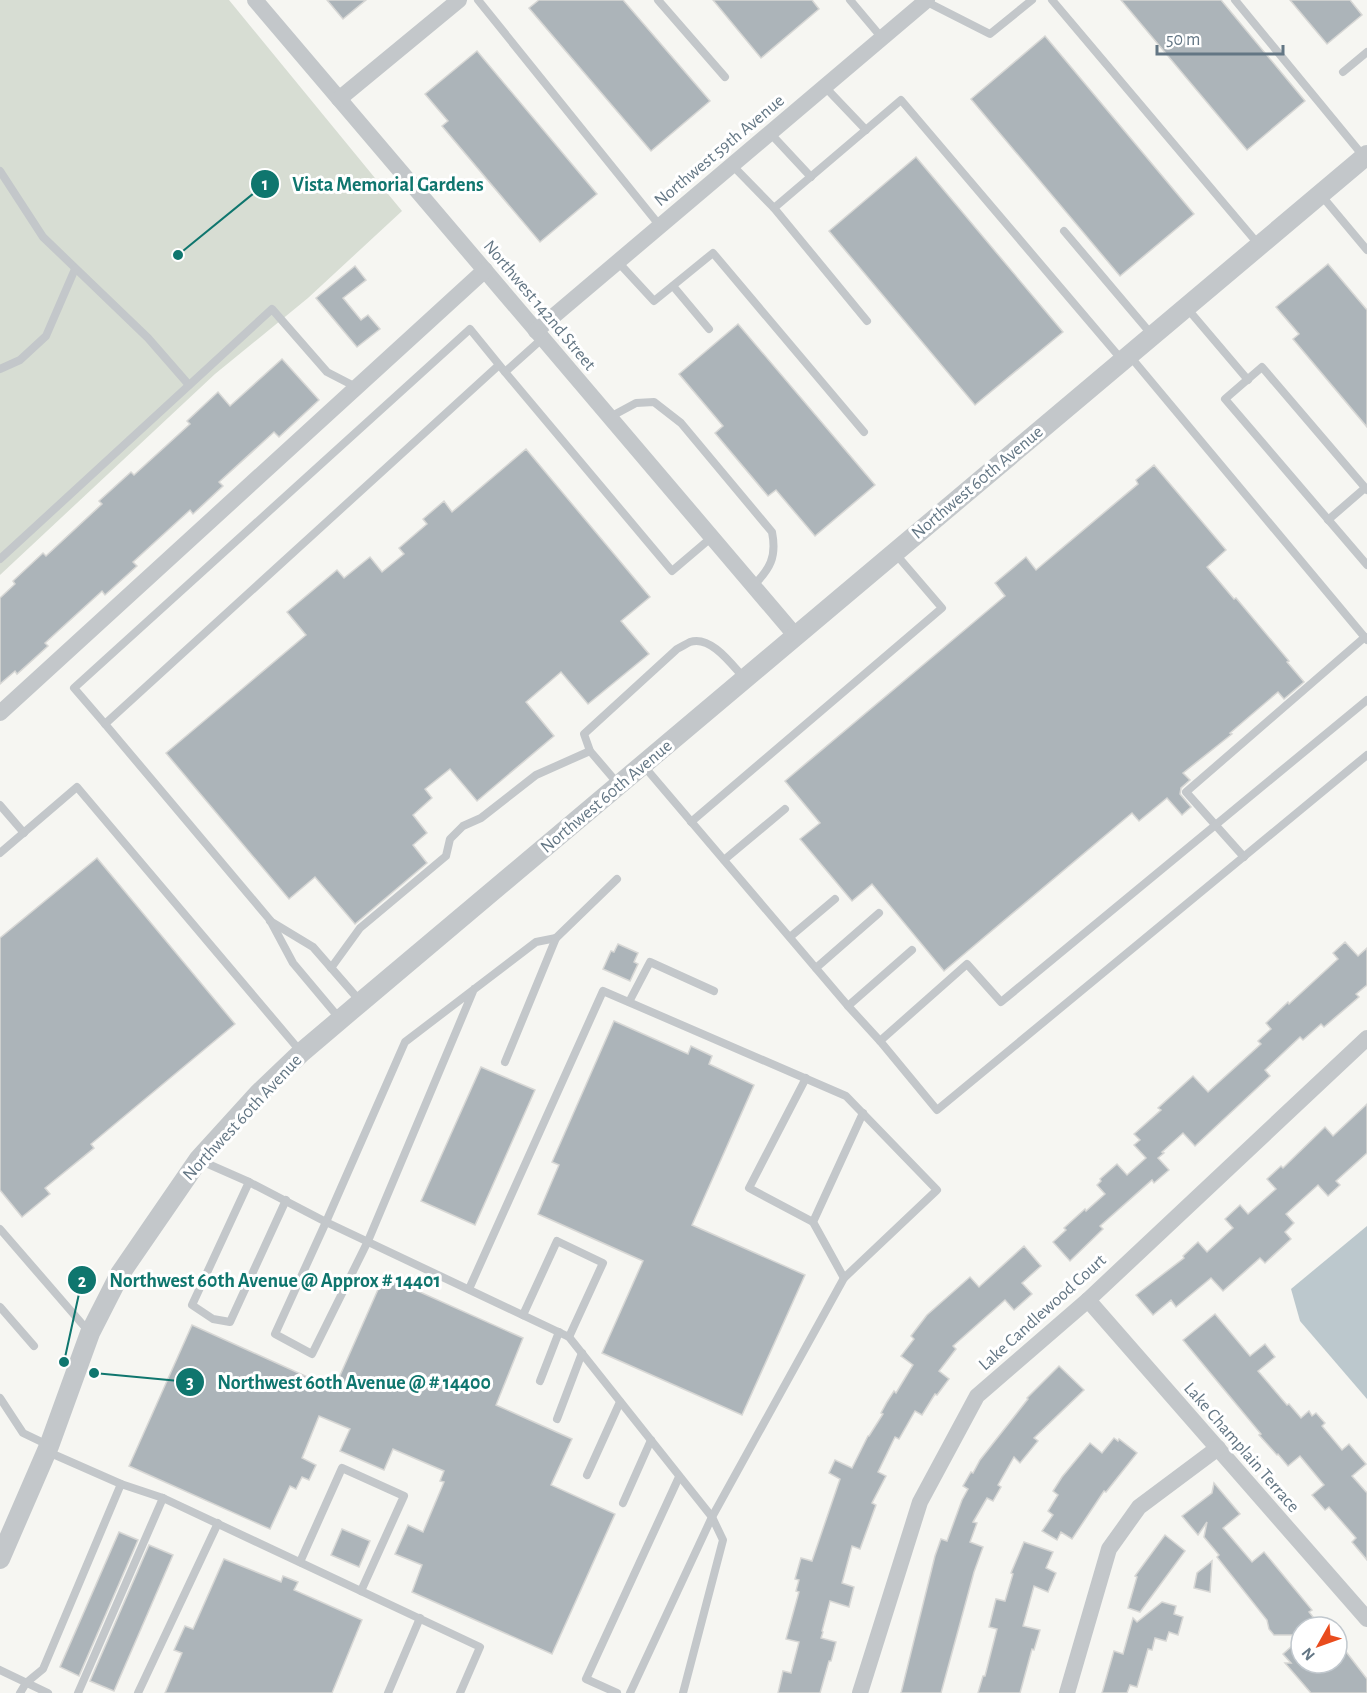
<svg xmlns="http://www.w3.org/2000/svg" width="1367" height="1693" font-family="'Alegreya Sans',sans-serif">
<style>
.green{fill:#d7ddd3}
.water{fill:#bcc8cd}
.building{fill:#acb4b9;stroke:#d7d7d5;stroke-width:1.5}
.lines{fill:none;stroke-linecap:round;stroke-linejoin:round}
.service{stroke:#c3c7ca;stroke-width:8}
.minor{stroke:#c3c7ca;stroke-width:16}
.tertiary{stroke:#c3c7ca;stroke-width:20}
.labels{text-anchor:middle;stroke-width:6;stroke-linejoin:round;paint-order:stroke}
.street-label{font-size:18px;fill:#637684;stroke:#fff}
.leader{fill:none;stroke:#0f766e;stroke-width:2}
.callout-dot{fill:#0f766e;stroke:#fff;stroke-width:2}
.mark-label{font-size:18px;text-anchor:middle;font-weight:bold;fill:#fff}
.callout-label{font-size:20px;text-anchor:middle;font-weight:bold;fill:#0f766e;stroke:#fff;stroke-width:6;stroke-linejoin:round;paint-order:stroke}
</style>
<rect width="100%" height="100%" fill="#f6f6f2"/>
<!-- green -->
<polygon class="green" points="0,0 229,0 402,211 308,298 215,374 0,575"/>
<!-- water -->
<polygon class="water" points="1367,1226 1367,1399 1300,1321 1291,1289"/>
<!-- building -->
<g class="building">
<polygon points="327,0 366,0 343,19"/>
<polygon points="539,0 623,0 710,101 651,151 529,8"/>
<polygon points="713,0 812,0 819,9 761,58"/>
<polygon points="1121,0 1221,0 1305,101 1247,150"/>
<polygon points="1290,0 1350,0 1362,15 1327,44"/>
<polygon points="1045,36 1194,214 1120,276 971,99"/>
<polygon points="477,51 597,194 540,242 442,126 448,121 425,94"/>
<polygon points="916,157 1063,332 975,405 829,231"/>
<polygon points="1328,264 1367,310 1367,427 1293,339 1299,334 1276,307"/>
<polygon points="355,266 366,280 343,298 361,320 368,315 380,329 357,347 316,298"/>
<polygon points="738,324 875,485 815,536 776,490 768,496 715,433 723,426 679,374"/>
<polygon points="282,359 319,400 279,437 274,432 219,482 223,486 193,514 190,510 133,562 137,566 105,595 102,591 45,643 48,646 17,674 15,671 0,684 0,598 15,584 13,581 43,553 46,556 102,504 99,501 131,472 134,475 190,424 187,421 218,392 230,406"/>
<polygon points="526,449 650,597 621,621 649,654 588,704 561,672 526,702 554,736 477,801 450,769 425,789 432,798 413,815 427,833 413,845 427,863 355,924 315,877 289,899 166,753 306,635 287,612 337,570 344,578 370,557 382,572 404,554 399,548 427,524 423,519 444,501 452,512"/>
<polygon points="1154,465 1226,550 1207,567 1234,599 1236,598 1289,661 1287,662 1304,682 1284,699 1278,692 1230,733 1232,734 1183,773 1190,780 1181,788 1180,794 1191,807 1182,815 1167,798 1139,821 1132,813 944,971 872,884 852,901 800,839 820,823 785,781 1005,596 995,583 1026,557 1036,570 1138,484 1136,480"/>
<polygon points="97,858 235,1024 91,1144 94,1148 45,1188 50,1194 22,1217 0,1190 0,938"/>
<polygon points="1345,942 1358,956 1367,948 1367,985 1356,994 1359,997 1324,1027 1321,1024 1303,1040 1300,1037 1265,1070 1270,1076 1195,1146 1183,1133 1162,1152 1164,1153 1158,1158 1169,1170 1154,1183 1152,1180 1100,1226 1103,1229 1070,1261 1053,1242 1066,1230 1064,1228 1085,1209 1086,1211 1105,1194 1097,1185 1101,1181 1100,1179 1117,1164 1127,1175 1146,1158 1134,1145 1140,1140 1134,1134 1161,1110 1158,1108 1193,1076 1208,1092 1261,1044 1258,1041 1271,1029 1266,1023 1288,1002 1289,1004 1338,959 1333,953"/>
<polygon points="618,944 638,953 634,962 638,964 630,981 603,969 611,951 614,952"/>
<polygon points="614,1021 688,1054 691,1046 712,1056 709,1064 754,1085 692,1225 805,1275 742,1415 602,1353 643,1261 538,1214 559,1165 552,1162"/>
<polygon points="481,1067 535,1090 475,1225 421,1201"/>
<polygon points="1367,1104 1367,1153 1336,1181 1340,1185 1328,1196 1318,1185 1286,1214 1294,1223 1285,1232 1291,1239 1265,1263 1260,1258 1223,1291 1211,1278 1176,1307 1171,1300 1153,1315 1136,1295 1184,1258 1183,1256 1198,1242 1207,1252 1233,1228 1225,1219 1240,1205 1248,1214 1276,1189 1267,1179 1281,1166 1283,1168 1325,1127 1333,1136"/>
<polygon points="1024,1246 1041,1266 1022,1283 1032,1294 1014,1310 1005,1300 953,1346 956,1349 939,1371 949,1379 937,1395 935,1394 922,1415 915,1411 899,1439 895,1437 878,1472 886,1476 872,1503 876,1505 860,1549 852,1546 842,1583 854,1587 849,1607 830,1601 822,1631 823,1632 821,1638 836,1642 831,1661 829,1661 820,1693 778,1693 783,1671 791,1673 799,1642 786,1639 799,1592 796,1591 799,1580 795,1579 801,1558 812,1561 840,1479 829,1473 835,1460 852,1468 868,1436 869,1436 883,1414 881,1413 887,1402 894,1391 896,1393 913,1365 901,1356 914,1339 911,1336 927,1315 970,1277 979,1287"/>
<polygon points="384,1276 523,1338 496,1405 572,1439 551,1485 615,1514 552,1654 412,1592 422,1565 395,1554 408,1525 423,1532 444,1482 440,1481 444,1471 393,1449 384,1470 340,1451 350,1429 319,1416 302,1458 316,1465 309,1480 302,1477 296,1489 290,1486 270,1529 129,1466 192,1325 334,1389"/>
<polygon points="1215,1314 1250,1356 1265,1344 1275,1357 1258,1371 1287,1405 1289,1404 1301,1418 1309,1411 1312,1416 1316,1413 1325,1423 1322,1426 1342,1450 1349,1444 1366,1464 1352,1476 1367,1493 1367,1560 1352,1542 1356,1538 1329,1507 1325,1510 1312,1495 1324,1485 1300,1456 1288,1466 1278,1454 1277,1455 1259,1435 1261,1434 1183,1340"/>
<polygon points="1059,1366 1084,1390 1034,1438 1038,1441 1020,1463 1014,1457 998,1485 1001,1487 993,1501 987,1498 973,1522 977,1523 970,1542 983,1547 974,1572 941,1693 901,1693 935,1556 941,1539 947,1541 962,1500 968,1489 963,1486 971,1472 973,1473 980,1460 1028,1399 1027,1398"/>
<polygon points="1114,1438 1118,1441 1119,1439 1137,1453 1106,1492 1104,1491 1072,1539 1061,1532 1057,1540 1042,1531 1053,1515 1048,1511 1058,1495 1053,1491 1062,1477 1090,1443 1102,1453"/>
<polygon points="1214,1483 1240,1514 1223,1528 1252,1562 1264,1552 1312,1610 1309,1612 1321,1627 1301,1627 1301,1635 1274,1635 1269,1629 1267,1620 1217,1557 1219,1555 1204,1537 1207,1522 1198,1535 1182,1516 1212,1493"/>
<polygon points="342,1529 370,1541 359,1567 331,1555"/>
<polygon points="119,1532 138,1540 79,1676 60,1667"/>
<polygon points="1165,1535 1185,1551 1140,1612 1128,1608 1137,1577 1135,1576"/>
<polygon points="1024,1542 1053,1552 1046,1568 1056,1573 1048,1592 1034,1586 1023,1626 1040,1630 1034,1650 1032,1649 1020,1693 978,1693 983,1676 985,1676 997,1629 989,1627 996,1599 1005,1601 1013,1574 1011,1573"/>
<polygon points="149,1545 173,1555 114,1691 90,1681"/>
<polygon points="224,1559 281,1582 283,1576 298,1582 294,1590 362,1620 332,1693 165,1693 182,1653 174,1650 185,1626 193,1629"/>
<polygon points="1212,1561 1210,1592 1194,1588 1197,1573"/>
<polygon points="1162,1602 1176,1606 1174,1614 1183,1617 1178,1635 1169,1632 1166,1641 1155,1638 1152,1650 1148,1649 1137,1687 1130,1685 1127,1693 1102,1693 1114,1651 1123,1654 1133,1618 1137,1622"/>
<polygon points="1301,1638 1301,1663 1337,1663 1337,1640 1367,1679 1367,1693 1311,1693 1285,1663 1291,1663 1283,1654"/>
</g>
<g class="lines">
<!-- service -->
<g class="service">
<polyline points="478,0 660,226"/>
<polyline points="658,0 725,77"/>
<polyline points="850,0 882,38"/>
<polyline points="1052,0 1259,245"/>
<polyline points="1235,0 1364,157"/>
<polyline points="925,1 990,34 1032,0"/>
<polyline points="1343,72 1367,52"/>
<polyline points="825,87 866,130"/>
<polyline points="770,133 811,177"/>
<polyline points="732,165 774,208"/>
<polyline points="0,171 43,237 148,338 189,385"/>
<polyline points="1321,195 1367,250"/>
<polyline points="1064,231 1152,335"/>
<polyline points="618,262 654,301 713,253 864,432"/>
<polyline points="673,286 709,329"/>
<polyline points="1186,307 1248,380"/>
<polyline points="867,321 774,208 901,100 1122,360"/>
<polyline points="543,338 505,372 672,571 712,537"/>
<polyline points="1129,355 1367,640"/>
<polyline points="499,365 105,724 74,688 470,329 505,372"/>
<polyline points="0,369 20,360 46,336 75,269"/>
<path d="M 610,417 L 636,403 L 654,402 L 681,423 L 772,532 C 777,557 770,569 753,586"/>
<polyline points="1367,490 1262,367 1225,399 1367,565"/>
<polyline points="1328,520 1365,488"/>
<polyline points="0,559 272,309 327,372 356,387"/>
<polyline points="105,724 270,920 293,963 340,1019"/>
<polyline points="643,765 848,1006 912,950"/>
<path d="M 619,785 L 590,751 L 584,734 L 677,649 C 681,647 686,644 690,642 C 711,635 732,665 744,678"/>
<polyline points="0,805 24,833"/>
<polyline points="691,822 942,608 894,552"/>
<polyline points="0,853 77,787 301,1052"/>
<polyline points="1244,857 1186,792 1365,637"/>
<polyline points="724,860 785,809"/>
<polyline points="270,921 313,947 360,1001"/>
<polyline points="790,937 835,899"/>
<polyline points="331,968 360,928 446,856 450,839 463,826 481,818 536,775 590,751"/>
<polyline points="816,968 879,913"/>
<polyline points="474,989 368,1241 312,1354 275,1334 326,1222 405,1042 536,942 556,938 617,879"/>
<polyline points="629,1002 650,962 714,991"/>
<polyline points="848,1006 880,1041 967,964 1001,1002 1367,700"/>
<polyline points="880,1041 937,1110 1367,755"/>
<polyline points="505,1062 556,938"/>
<polyline points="806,1078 749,1188 813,1222"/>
<polyline points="199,1160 249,1182 326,1222 569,1337 712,1517 723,1540 683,1693"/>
<polyline points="249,1182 192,1305 213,1319 230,1322 286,1200"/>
<polyline points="0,1229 90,1333"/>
<polyline points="844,1278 813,1222 863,1113"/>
<polyline points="469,1289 603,991 846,1096 937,1190 844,1278 712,1517 630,1693"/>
<polyline points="0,1307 34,1346"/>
<polyline points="523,1315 557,1241 603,1263 569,1337"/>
<polyline points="540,1381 559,1332"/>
<polyline points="0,1398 23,1433 48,1445"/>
<polyline points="557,1419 582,1353"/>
<polyline points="46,1451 121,1484 163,1498 480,1647 460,1693"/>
<polyline points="587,1475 620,1402"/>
<polyline points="623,1503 651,1440"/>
<polyline points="300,1562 342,1468 404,1496 361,1591"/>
<polyline points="0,1670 48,1693"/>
<polyline points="20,1693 26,1683 43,1669 121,1484"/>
<polyline points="78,1693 163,1498"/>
<polyline points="138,1693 218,1523"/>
<polyline points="388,1693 420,1618"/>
<polyline points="617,1693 586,1679 679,1477"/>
</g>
<!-- minor -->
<g class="minor">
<polyline points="255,0 795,635"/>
<polyline points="339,99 459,0"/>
<polyline points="536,331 927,0"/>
<polyline points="0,713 485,270"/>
<polyline points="1088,1300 1367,1619"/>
<polyline points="860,1693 920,1502 977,1396 1088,1300 1367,1038"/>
<polyline points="1067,1693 1109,1549 1139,1507 1218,1448"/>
</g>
<!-- tertiary -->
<polyline class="tertiary" points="0,1559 49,1446 90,1333 120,1274 199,1159 259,1093 302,1052 361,1002 1367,155"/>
</g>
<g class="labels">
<!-- street labels -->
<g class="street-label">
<text transform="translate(719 150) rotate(-40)" y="6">Northwest 59th Avenue</text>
<text transform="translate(540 305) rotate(50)" y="6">Northwest 142nd Street</text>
<text transform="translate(977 482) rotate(-40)" y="6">Northwest 60th Avenue</text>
<text transform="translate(606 796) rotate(-40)" y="6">Northwest 60th Avenue</text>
<text transform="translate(242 1117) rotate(-47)" y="6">Northwest 60th Avenue</text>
<text transform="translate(1042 1312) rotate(-42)" y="6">Lake Candlewood Court</text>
<text transform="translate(1242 1447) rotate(49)" y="6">Lake Champlain Terrace</text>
</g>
</g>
<!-- callouts -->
<path class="leader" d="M178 255L265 184M64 1362L82 1280M94 1373L190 1382"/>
<g class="callout-dot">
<circle cx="178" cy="255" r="6"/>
<circle cx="64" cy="1362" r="6"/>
<circle cx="94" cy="1373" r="6"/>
<circle cx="265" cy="184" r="15"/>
<circle cx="82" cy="1280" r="15"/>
<circle cx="190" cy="1382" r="15"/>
</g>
<g class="mark-label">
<text x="265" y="190">1</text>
<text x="82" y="1287">2</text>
<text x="190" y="1388">3</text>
</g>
<g class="callout-label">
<text x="388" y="191">Vista Memorial Gardens</text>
<text x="275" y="1287">Northwest 60th Avenue @ Approx # 14401</text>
<text x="354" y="1389">Northwest 60th Avenue @ # 14400</text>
</g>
<!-- north arrow -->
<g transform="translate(1319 1645) rotate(230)"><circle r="28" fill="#ffffff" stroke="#c1c8ce" stroke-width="1.5"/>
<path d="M0-4.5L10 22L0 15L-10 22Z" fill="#e94c1e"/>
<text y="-9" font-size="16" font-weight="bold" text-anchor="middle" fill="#637684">N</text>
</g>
<!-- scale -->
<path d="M1157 45v9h126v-9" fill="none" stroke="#637684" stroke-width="3"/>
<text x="1166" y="45" font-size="18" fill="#637684" stroke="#ffffff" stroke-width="4.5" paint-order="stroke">50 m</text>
</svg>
